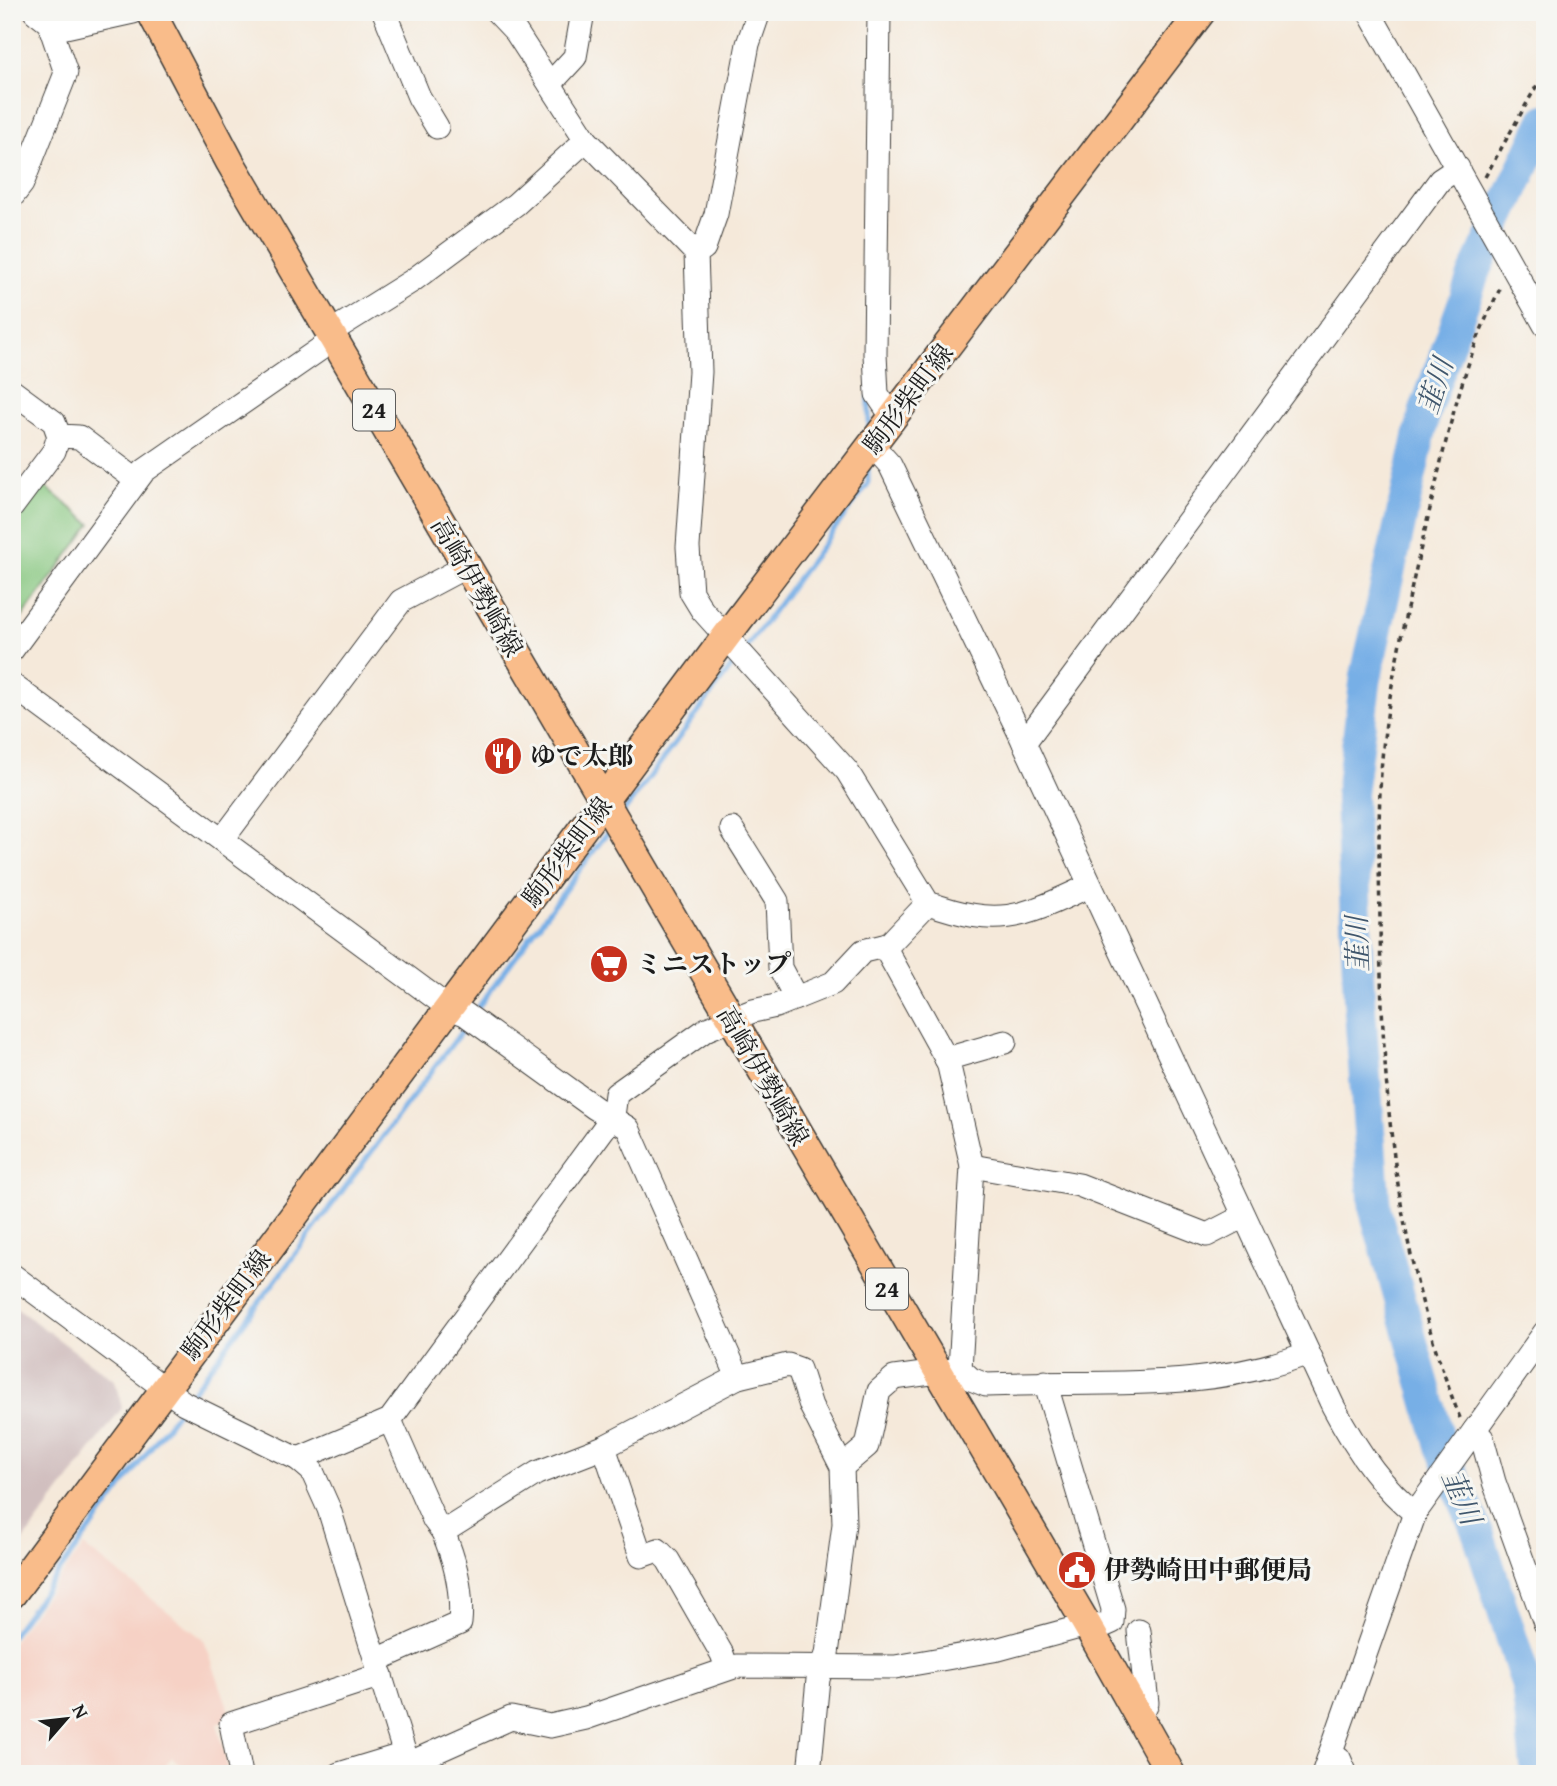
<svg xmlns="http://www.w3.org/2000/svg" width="1557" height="1786" font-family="'Gentium Book Plus','Noto Serif JP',serif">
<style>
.built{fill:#f6d1c5}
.industrial{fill:#d1bfbf}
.green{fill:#85c67e;stroke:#50714d;stroke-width:2}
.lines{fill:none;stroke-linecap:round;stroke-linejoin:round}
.stream{stroke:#77afe6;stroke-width:5}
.river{stroke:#77afe6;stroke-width:32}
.minor-casing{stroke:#3d3b38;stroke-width:25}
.major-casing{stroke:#3d3b38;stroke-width:31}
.path{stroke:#3d3b38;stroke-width:3.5;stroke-dasharray:5 5;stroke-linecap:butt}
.minor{stroke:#fff;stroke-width:23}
.major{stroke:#f9bc8a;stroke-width:28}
.labels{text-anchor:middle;stroke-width:6;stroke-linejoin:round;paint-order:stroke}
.shield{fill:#f6f6f2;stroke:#5d5d5c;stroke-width:2}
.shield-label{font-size:24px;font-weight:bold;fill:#1c1c1c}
.street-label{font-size:26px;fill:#1c1c1c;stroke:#f6f6f2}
.poi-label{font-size:26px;font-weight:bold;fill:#1c1c1c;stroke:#f6f6f2;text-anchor:start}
.water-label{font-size:28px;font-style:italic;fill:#40576d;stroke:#f6f6f2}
</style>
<rect width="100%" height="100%" fill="#f6f6f2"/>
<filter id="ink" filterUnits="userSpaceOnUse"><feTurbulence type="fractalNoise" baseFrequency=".0143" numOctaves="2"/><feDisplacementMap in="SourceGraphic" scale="14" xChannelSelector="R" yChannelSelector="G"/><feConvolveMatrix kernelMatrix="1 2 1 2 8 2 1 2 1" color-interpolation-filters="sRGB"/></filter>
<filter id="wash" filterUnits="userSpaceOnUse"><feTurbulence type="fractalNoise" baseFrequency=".00686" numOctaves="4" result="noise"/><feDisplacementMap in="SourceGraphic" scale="28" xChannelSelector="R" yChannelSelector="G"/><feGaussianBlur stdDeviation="1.57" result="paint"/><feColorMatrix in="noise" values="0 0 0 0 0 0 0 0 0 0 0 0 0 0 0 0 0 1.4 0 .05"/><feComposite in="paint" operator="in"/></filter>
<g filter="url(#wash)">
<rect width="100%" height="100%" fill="#f5e9da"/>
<!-- built -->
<polygon class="built" points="84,1546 204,1640 231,1716 217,1724 229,1774 192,1774 171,1757 159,1774 12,1774 12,1642"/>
<!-- industrial -->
<polygon class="industrial" points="12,1305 115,1381 122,1408 12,1556"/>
<!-- green -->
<polygon class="green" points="39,482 91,524 12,631 12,522"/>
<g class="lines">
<!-- stream -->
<g class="stream">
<polyline points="869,429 869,397"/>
<polyline points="746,648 868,484 868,467"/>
<polyline points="623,813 738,658"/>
<polyline points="476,1010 610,829"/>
<polyline points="187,1399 464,1028"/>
<polyline points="12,1635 181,1407"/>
<polyline points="1534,1740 1545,1737"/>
</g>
<!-- river -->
<polyline class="river" points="1537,1774 1527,1686 1479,1536 1441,1446 1375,1210 1359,998 1351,794 1366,676 1425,411 1473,276 1545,120"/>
</g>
</g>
<g filter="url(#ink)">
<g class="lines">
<defs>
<g id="minor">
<polyline points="384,12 419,97 437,127"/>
<path d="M 497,12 L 516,32 L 586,140 L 696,253 L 700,372 L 688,547 L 691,592 L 702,610 L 847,771 L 928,903 C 1002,929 1022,917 1089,886"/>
<polyline points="879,12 875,354 877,394 893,418"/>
<polyline points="1369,12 1545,325"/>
<polyline points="52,30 133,12"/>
<polyline points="550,84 575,57 583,12"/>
<polyline points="12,197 22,184 66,73 49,23 35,12"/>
<polyline points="696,253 704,248 716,214 748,44 759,12"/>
<polyline points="329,333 412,281 516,204 586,140"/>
<polyline points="12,391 54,422 59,436 54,451 12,507"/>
<polyline points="59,436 79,437 136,480"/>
<path d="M 873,446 L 890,465 L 1019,732 L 1333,1406 C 1353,1444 1381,1487 1415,1513"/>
<polyline points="12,650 144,471 333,340"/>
<polyline points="12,685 449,1008 465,1014 595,1108 628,1128 738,1377 788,1365 799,1369 811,1406 842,1467 844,1524 827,1654 818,1679 809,1774"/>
<polyline points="1024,743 1440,180 1458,168"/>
<polyline points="732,829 777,901 780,968 796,998"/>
<polyline points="222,840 401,601 465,567"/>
<polyline points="884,946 948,1062 972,1166 960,1369"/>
<polyline points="946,1059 1005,1042"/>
<polyline points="972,1166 1079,1185 1207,1235 1244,1216"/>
<polyline points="12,1275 184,1403 298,1459 312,1471 329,1509 411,1774"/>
<polyline points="390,1420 434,1520 443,1532"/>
<polyline points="1474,1431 1482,1438 1494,1482 1545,1623"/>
<polyline points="604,1447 641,1556 658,1550 668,1560 722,1654 727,1668"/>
<polyline points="298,1459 390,1420 613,1116 616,1094 707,1029 753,1011 776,1006 833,983 863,951 888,945 928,903"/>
<path d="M 842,1467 L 867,1446 L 879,1391 L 894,1378 L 960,1369 L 971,1379 L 986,1385 C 1091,1380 1207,1393 1308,1353"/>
<polyline points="1139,1631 1147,1703 1140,1718"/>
<path d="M 377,1660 L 460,1623 C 463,1592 455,1560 443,1532 L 537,1473 L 604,1447 L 738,1377"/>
<polyline points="1330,1754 1339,1758 1346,1774"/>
<polyline points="408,1764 511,1718 550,1726 586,1718 737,1666 895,1667 999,1649 1087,1625 1103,1626 1112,1622 1113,1609 1045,1382"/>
<polyline points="241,1774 231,1724 381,1675"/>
<polyline points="339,1774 405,1754"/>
<polyline points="1323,1774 1415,1513 1545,1332"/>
</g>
<g id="major">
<polyline points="151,12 230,162 1087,1625 1171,1774"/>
<polyline points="12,1594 727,635 1201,12"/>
</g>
</defs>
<!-- minor casing -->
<use href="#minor" class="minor-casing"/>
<!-- major casing -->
<use href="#major" class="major-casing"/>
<!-- path -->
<g class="path">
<polyline points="1485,177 1545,71"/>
<path d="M 1460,1418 C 1395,1251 1382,1099 1380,921 C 1379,858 1377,793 1385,730 C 1395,657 1412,585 1429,513 C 1447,435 1464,358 1501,287"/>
</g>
<!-- minor -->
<use href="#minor" class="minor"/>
<!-- major -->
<use href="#major" class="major"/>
</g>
</g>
<!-- icons -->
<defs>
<symbol id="restaurant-disc" viewBox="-11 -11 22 22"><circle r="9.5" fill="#c8321e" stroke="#f6f6f2"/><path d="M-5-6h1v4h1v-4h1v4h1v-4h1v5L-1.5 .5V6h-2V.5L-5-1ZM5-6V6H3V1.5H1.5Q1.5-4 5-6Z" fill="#fff"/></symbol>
<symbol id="supermarket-disc" viewBox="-11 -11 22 22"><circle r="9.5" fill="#c8321e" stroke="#f6f6f2"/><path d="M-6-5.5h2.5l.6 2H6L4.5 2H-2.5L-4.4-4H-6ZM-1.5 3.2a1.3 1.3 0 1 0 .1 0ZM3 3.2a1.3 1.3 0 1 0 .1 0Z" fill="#fff"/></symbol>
<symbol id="civic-disc" viewBox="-11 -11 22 22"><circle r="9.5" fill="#c8321e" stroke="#f6f6f2"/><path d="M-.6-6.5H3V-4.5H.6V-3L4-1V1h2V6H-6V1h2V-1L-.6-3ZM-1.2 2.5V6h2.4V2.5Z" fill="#fff"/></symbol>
</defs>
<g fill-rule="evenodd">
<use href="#restaurant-disc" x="481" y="734" width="44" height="44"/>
<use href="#supermarket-disc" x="587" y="942" width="44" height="44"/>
<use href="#civic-disc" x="1055" y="1548" width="44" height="44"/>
</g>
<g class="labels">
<!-- shield labels -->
<g class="shield">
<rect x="353" y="389.5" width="42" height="41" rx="5"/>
<rect x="866" y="1268.5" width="42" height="41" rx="5"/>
</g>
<g class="shield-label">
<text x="374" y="418">24</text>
<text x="887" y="1297">24</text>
</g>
<!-- street labels -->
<g class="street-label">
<text transform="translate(908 399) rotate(-53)" y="9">駒形柴町線</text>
<text transform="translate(477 587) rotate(60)" y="9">高崎伊勢崎線</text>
<text transform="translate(567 852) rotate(-53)" y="9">駒形柴町線</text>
<text transform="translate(763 1076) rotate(60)" y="9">高崎伊勢崎線</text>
<text transform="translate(226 1305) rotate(-53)" y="9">駒形柴町線</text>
</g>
<!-- poi labels -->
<g class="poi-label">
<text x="530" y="765">ゆで太郎</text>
<text x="636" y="973">ミニストップ</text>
<text x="1104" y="1579">伊勢崎田中郵便局</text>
</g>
<!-- water labels -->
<g class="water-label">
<text transform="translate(1435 386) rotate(-72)" y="10">韮川</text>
<text transform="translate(1357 944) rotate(-92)" y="10">韮川</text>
<text transform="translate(1462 1497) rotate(67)" y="10">韮川</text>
</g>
</g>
<!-- margin -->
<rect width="1557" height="1786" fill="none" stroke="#f6f6f2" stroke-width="42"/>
<!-- north arrow -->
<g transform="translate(66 1719) rotate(62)" stroke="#f6f6f2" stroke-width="5" paint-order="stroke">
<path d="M0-5L12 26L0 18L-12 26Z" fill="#1c1c1c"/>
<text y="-10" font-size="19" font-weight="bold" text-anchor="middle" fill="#1c1c1c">N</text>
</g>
</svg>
